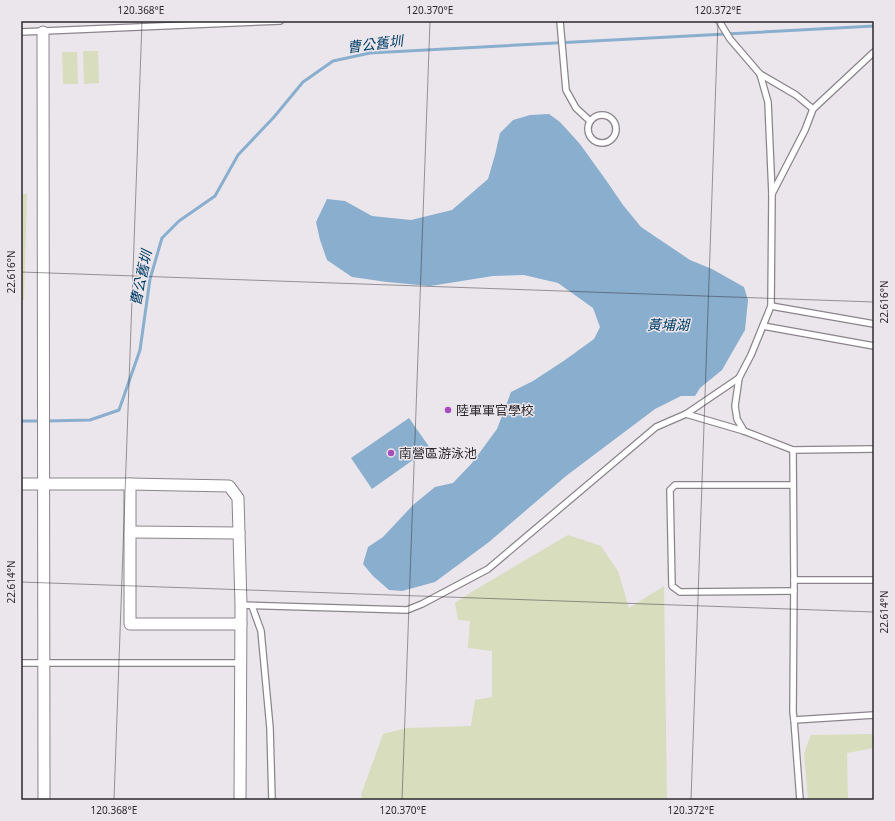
<svg xmlns="http://www.w3.org/2000/svg" width="895" height="821" font-family="'Noto Sans','Noto Sans TC',sans-serif">
<style>
.green{fill:#d7ddbd}
.water{fill:#8aaece}
.lines{fill:none;stroke-linecap:round;stroke-linejoin:round}
.stream{stroke:#8aaece;stroke-width:3}
.lane-casing{stroke:#8b858b;stroke-width:8}
.street-casing{stroke:#8b858b;stroke-width:13}
.lane{stroke:#fff;stroke-width:5.5}
.street{stroke:#fff;stroke-width:11}
.ticks{fill:none;stroke:#2b292c;stroke-width:1;stroke-opacity:0.45}
.poi-dot{fill:#a84eba;stroke:#ebe6ec;stroke-width:1.5}
.labels{text-anchor:middle;stroke-width:3;stroke-linejoin:round;paint-order:stroke}
.poi-label{font-size:13px;fill:#2b292c;stroke:#ebe6ec;text-anchor:start}
.water-label{font-size:14px;font-style:italic;fill:#003d66;stroke:#ebe6ec}
.neatline{fill:none;stroke:#2b292c;stroke-width:1.5}
.ticks-label{font-size:10px;text-anchor:middle;fill:#2b292c}
</style>
<rect width="100%" height="100%" fill="#ebe6ec"/>
<!-- green -->
<g class="green">
<polygon points="83,51 98,51 99,83 84,84"/>
<polygon points="62,52 77,52 78,84 63,84"/>
<polygon points="21,194 27,194 24,300 21,300"/>
<polygon points="568,535 601,546 618,571 629,608 664,586 667,800 362,800 361,795 383,734 406,728 471,726 475,700 492,697 492,651 468,648 470,621 458,620 455,603 473,591"/>
<polygon points="874,734 874,748 847,753 848,800 808,800 804,753 811,735"/>
</g>
<!-- water -->
<g class="water">
<polygon points="549,114 560,122 580,144 608,183 623,205 641,227 690,260 712,269 744,287 748,300 745,330 722,370 700,388 695,396 681,396 655,409 566,476 489,542 435,582 402,591 389,590 373,576 363,564 368,547 383,537 413,505 435,487 453,483 472,463 497,429 511,392 533,381 565,360 594,339 600,327 593,308 558,283 524,275 493,276 430,286 387,282 352,277 327,260 320,240 316,222 327,199 345,201 372,216 411,220 452,210 488,179 495,155 500,133 513,120 530,115"/>
<polygon points="409,418 430,448 372,489 351,458"/>
</g>
<g class="lines">
<!-- stream -->
<g class="stream">
<polyline points="21,421 41,421"/>
<polyline points="46,421 90,420 119,410 140,350 150,279 162,238 179,221 215,196 238,155 274,117 303,82 333,61 370,53 874,26"/>
</g>
<defs>
<g id="lane">
<polyline points="560,21 566,90 576,108 590,121"/>
<polyline points="21,32 280,21"/>
<polyline points="760,74 796,95 813,109"/>
<circle cx="602" cy="129" r="14"/>
<polyline points="772,194 805,130 813,109 874,52"/>
<polyline points="771,306 874,324"/>
<polyline points="763,326 874,346"/>
<polyline points="739,378 735,406 737,419 744,431"/>
<polyline points="686,414 744,431 793,450 874,449"/>
<polyline points="793,450 794,580 793,712 794,720"/>
<polyline points="793,485 675,485 670,490 672,586 680,592 794,591"/>
<polyline points="794,580 874,580"/>
<polyline points="241,605 407,610 422,604 488,569 656,427 686,414 739,378 751,355 771,306 772,194 768,102 760,74 730,39 719,21"/>
<polyline points="252,606 261,631 270,728 272,800"/>
<polyline points="21,663 241,663"/>
<polyline points="800,800 794,720 874,715"/>
</g>
<g id="street">
<polyline points="43,32 44,800"/>
<polyline points="21,484 130,484 229,486 238,498 241,605 240,800"/>
<polyline points="130,484 130,624 241,624"/>
<polyline points="131,532 239,533"/>
</g>
</defs>
<!-- lane casing -->
<use href="#lane" class="lane-casing"/>
<!-- street casing -->
<use href="#street" class="street-casing"/>
<!-- lane -->
<use href="#lane" class="lane"/>
<!-- street -->
<use href="#street" class="street"/>
</g>
<!-- ticks -->
<path class="ticks" d="M 21,272 L 874,302M 21,582 L 874,612M 114,800 L 142,21M 402,800 L 430,21M 691,800 L 718,21"/>
<!-- markers -->
<g class="poi-dot">
<circle cx="448" cy="410" r="4"/>
<circle cx="391" cy="453" r="4"/>
</g>
<g class="labels">
<!-- poi labels -->
<g class="poi-label">
<text x="456" y="415">陸軍軍官學校</text>
<text x="399" y="458">南營區游泳池</text>
</g>
<!-- water labels -->
<g class="water-label">
<text transform="translate(375 44) rotate(-7)" y="5">曹公舊圳</text>
<text transform="translate(141 278) rotate(-78)" y="5">曹公舊圳</text>
<text x="668" y="330">黃埔湖</text>
</g>
</g>
<!-- border -->
<rect width="895" height="821" fill="none" stroke="#ebe6ec" stroke-width="44"/>
<rect x="22" y="22" width="851" height="777" class="neatline"/>
<g class="ticks-label">
<text x="141" y="14">120.368°E</text>
<text x="430" y="14">120.370°E</text>
<text x="718" y="14">120.372°E</text>
<text transform="translate(11 272) rotate(-90)" y="4">22.616°N</text>
<text transform="translate(884 302) rotate(-90)" y="4">22.616°N</text>
<text transform="translate(11 582) rotate(-90)" y="4">22.614°N</text>
<text transform="translate(884 612) rotate(-90)" y="4">22.614°N</text>
<text x="114" y="814">120.368°E</text>
<text x="403" y="814">120.370°E</text>
<text x="691" y="814">120.372°E</text>
</g>
</svg>
